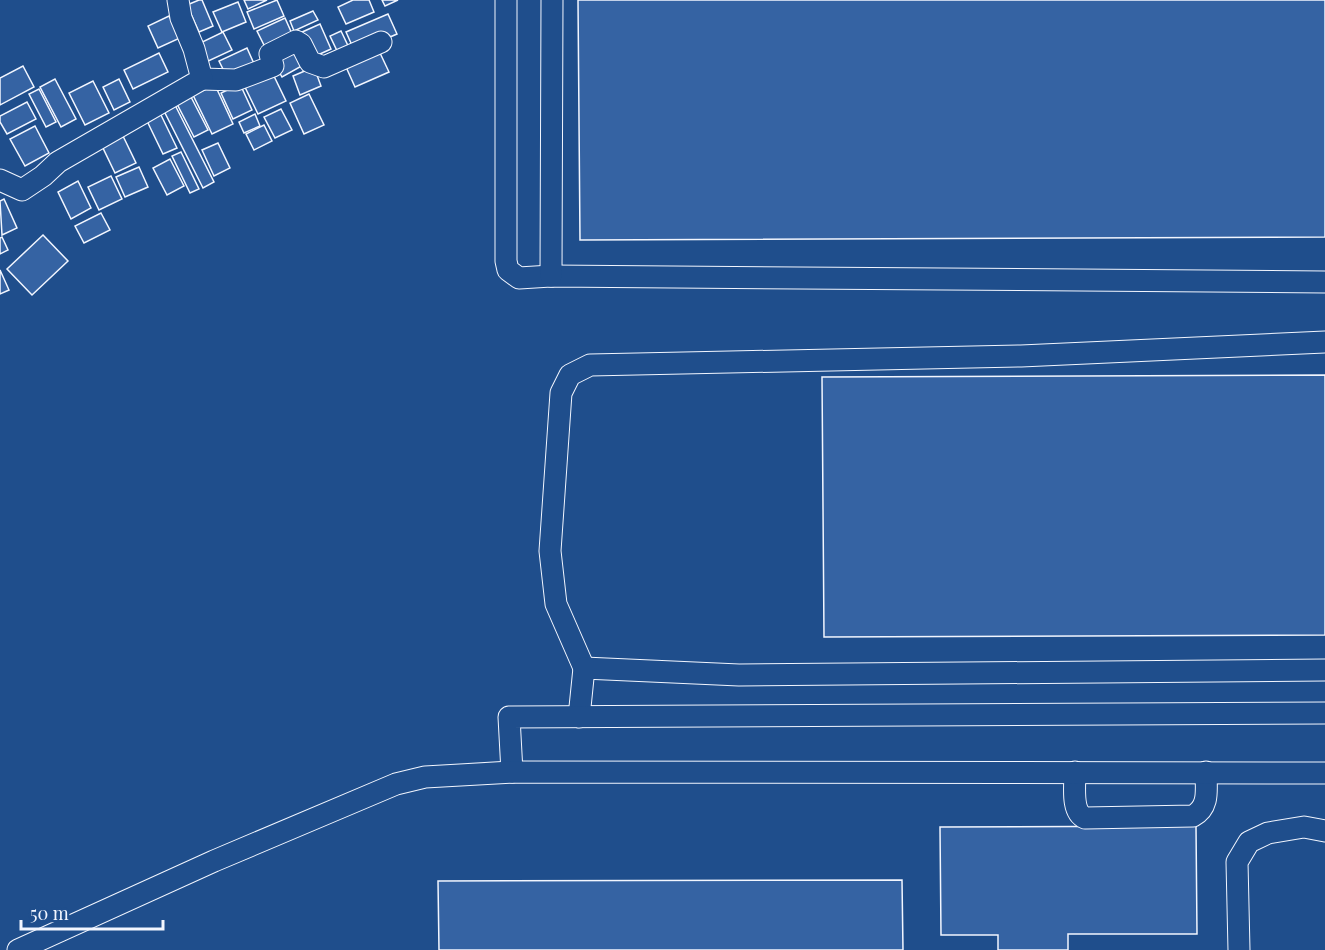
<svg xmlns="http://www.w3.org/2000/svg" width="1325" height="950" font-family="'Playfair Display',serif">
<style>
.building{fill:#3563a3;stroke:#f2f6ff;stroke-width:1.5}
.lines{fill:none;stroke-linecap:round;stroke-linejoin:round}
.minor-casing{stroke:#f2f6ff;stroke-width:23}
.minor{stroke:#1f4e8c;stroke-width:21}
</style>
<rect width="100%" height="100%" fill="#1f4e8c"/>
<!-- building -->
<g class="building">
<polygon points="199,0 202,0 213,26 199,32 187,5"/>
<polygon points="244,0 267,0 248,9"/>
<polygon points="277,0 284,16 254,29 247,12"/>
<polygon points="353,0 369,0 374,12 346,24 338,7"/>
<polygon points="382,0 398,0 385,6"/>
<polygon points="578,0 1325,0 1325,237 580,240"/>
<polygon points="238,2 246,22 222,32 213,12"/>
<polygon points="313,11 318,20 294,31 290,21"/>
<polygon points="388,14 397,34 355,52 346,32"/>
<polygon points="169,16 180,38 158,48 148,26"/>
<polygon points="285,18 293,36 266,49 257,31"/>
<polygon points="320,24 331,49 311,58 300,33"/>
<polygon points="341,31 351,52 340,57 330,36"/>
<polygon points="223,32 232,50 204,63 196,45"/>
<polygon points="298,46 307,63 282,77 272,59"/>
<polygon points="247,48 255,66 228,79 219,61"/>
<polygon points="159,53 168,72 133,89 124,70"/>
<polygon points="380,53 389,72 355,87 346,67"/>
<polygon points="23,66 34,87 0,105 0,78"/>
<polygon points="314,67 321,86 300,95 293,76"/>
<polygon points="271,70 286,101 258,114 243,83"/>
<polygon points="55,79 76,119 61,127 40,87"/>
<polygon points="119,79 130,102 114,110 103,87"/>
<polygon points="93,81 109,113 85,125 69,93"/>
<polygon points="240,84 252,110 233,119 221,93"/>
<polygon points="215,85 233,124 212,134 193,95"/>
<polygon points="39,89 56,122 46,127 29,94"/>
<polygon points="309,94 324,125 304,134 290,103"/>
<polygon points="190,95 208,130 194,137 176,102"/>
<polygon points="27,102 36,119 7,134 0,122 0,116"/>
<polygon points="174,103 214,182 203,188 163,109"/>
<polygon points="281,109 292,130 275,138 264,117"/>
<polygon points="160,113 177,148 163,154 146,119"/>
<polygon points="255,114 260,126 244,133 239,122"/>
<polygon points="264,125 272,141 254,150 246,134"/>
<polygon points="35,126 49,153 25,166 10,139"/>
<polygon points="123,136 136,163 115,173 102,146"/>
<polygon points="218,143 230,168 214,176 202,150"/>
<polygon points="181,152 199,189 190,193 172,156"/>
<polygon points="170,159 184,186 167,195 153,168"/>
<polygon points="139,167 148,187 125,197 116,177"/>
<polygon points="111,176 122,199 99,210 88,187"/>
<polygon points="78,181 91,208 71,219 58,192"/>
<polygon points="4,199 17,228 2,235 0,201"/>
<polygon points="101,213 110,230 84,243 75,226"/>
<polygon points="43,235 68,261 32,295 7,269"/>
<polygon points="2,237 8,250 0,254 0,238"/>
<polygon points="0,270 9,290 0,294"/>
<polygon points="1325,375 1325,635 824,637 822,377"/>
<polygon points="1196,826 1197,934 1068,934 1068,950 998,950 998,935 941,935 940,827"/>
<polygon points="902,880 903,950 439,950 438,881"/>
</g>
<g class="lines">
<defs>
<g id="minor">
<polyline points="506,0 506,261 508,270 519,278 551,276 1325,282"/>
<polyline points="202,79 236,80 273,66 270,54 296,41 301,44 310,62 324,67 381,42"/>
<polyline points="0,180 22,190 43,176 58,162 202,79 194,49 181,18 178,0"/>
<polyline points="551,276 552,0"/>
<polyline points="584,668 556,604 550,551 561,393 570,375 590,365 1021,356 1325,342"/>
<polyline points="579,717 584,668 739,675 1325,670"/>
<polyline points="512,772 509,717 1325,713"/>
<path d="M 1075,772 C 1075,786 1071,812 1085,818 L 1193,816 C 1210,807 1206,789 1206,772"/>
<polyline points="18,950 214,861 396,784 425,777 512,772 1325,773"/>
<polyline points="1239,950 1237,862 1249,842 1268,833 1304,827 1325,831"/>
</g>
</defs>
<!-- minor casing -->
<use href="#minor" class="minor-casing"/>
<!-- minor -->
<use href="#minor" class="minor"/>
</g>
<!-- scale -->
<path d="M21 920v9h142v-9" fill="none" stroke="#f2f6ff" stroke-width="3"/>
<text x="30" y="920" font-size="18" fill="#f2f6ff" stroke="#1f4e8c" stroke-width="4.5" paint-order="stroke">50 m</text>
</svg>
